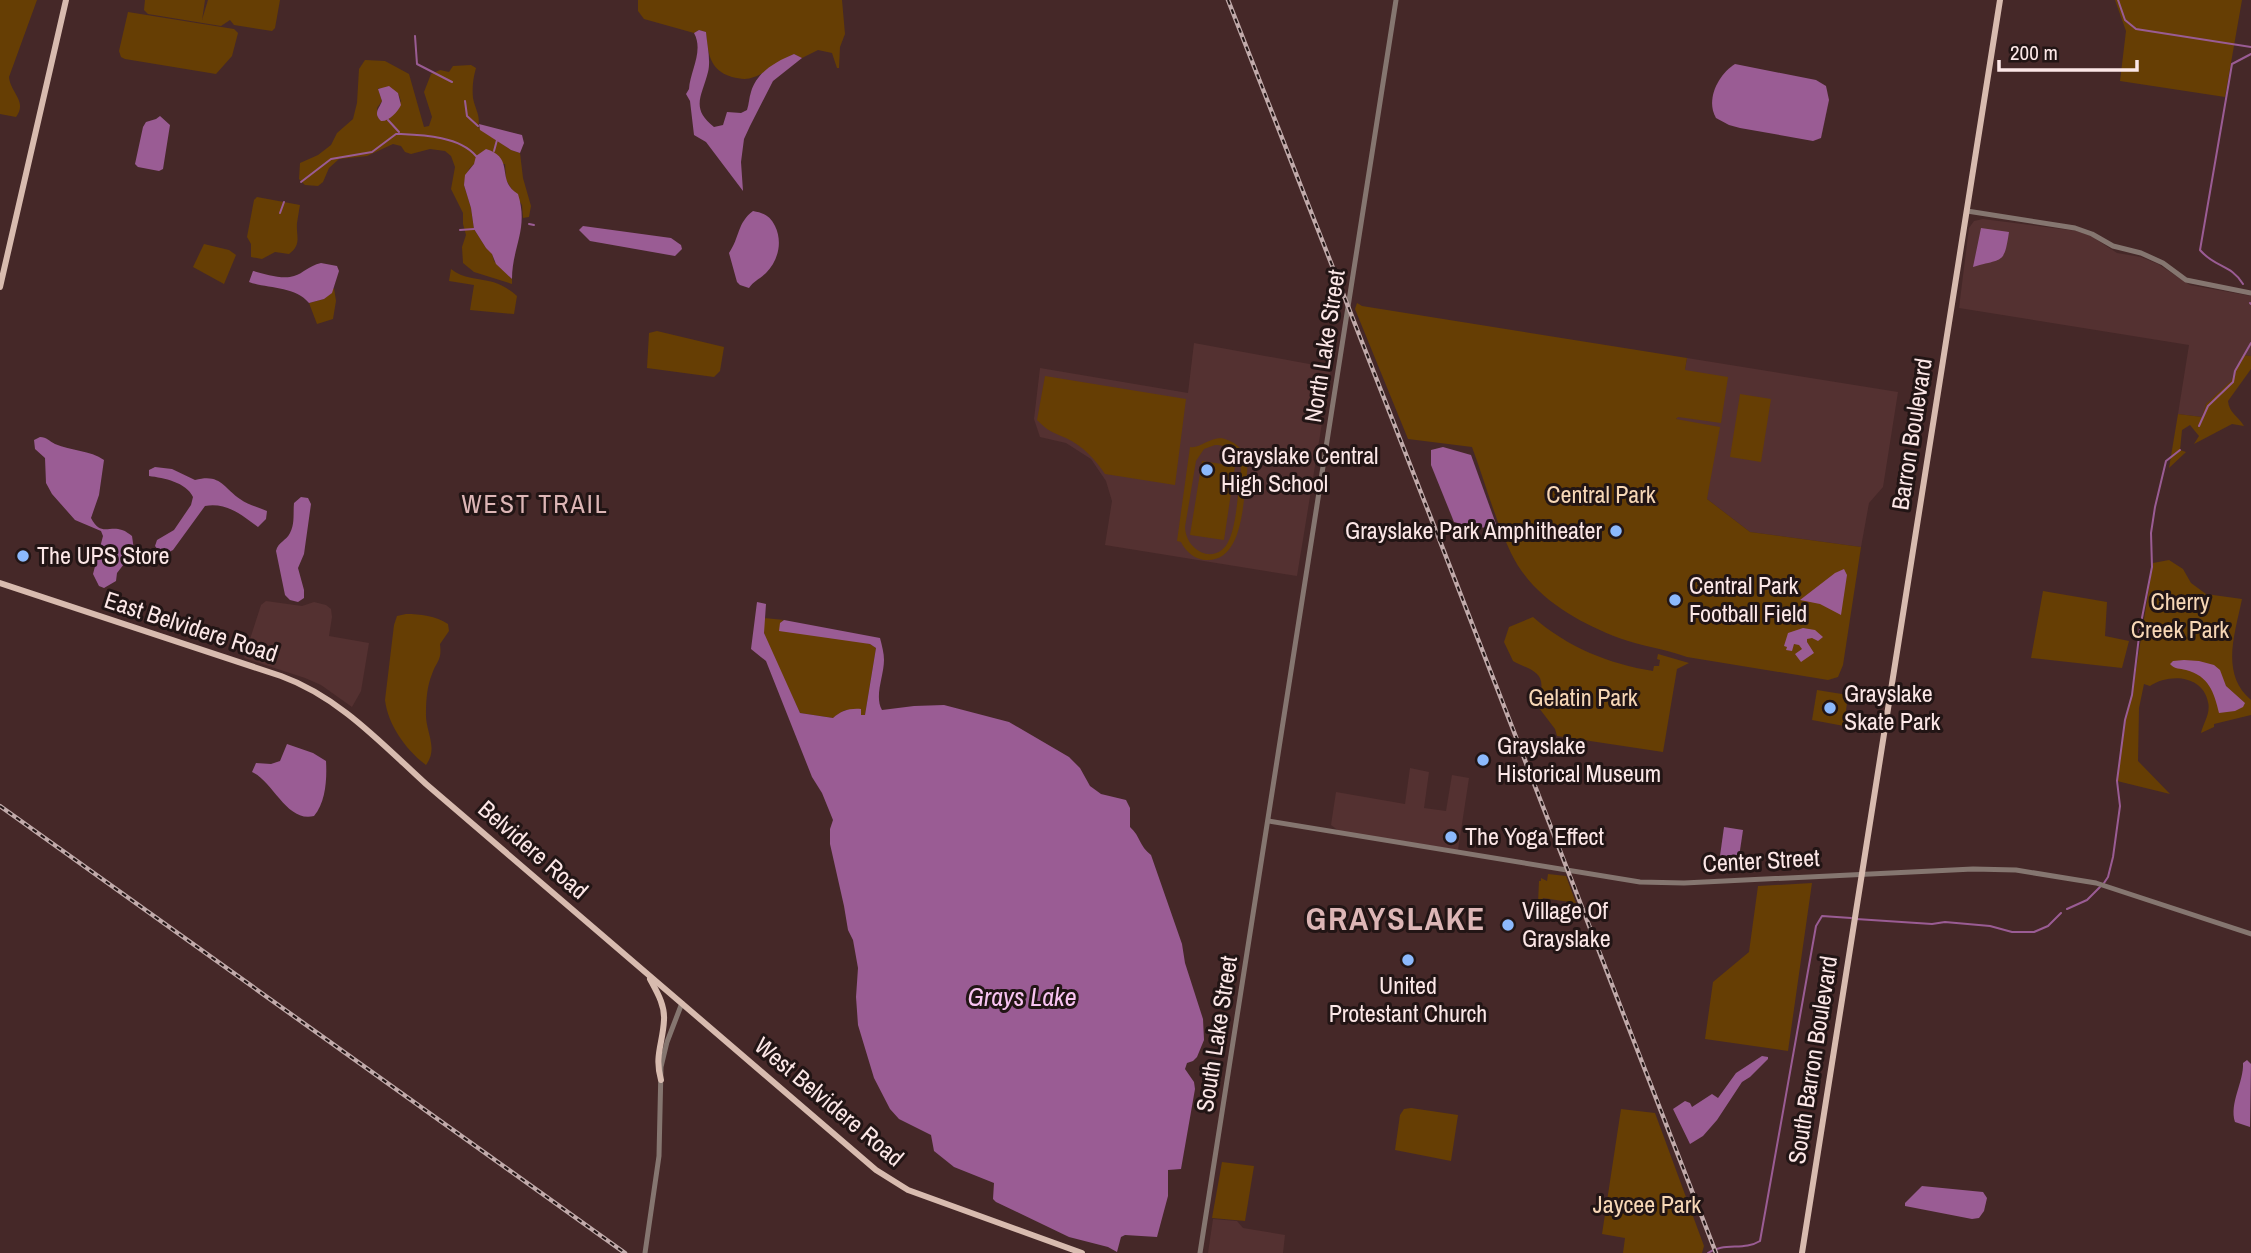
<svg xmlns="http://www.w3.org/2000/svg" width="2251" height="1253" font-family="'Archivo Narrow',sans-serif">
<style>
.built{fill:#543131}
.green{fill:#663e04;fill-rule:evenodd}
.water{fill:#9a5c94}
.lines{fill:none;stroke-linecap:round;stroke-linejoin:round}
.stream{stroke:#9a5c94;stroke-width:2}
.minor{stroke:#857670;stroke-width:5}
.major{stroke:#d8bbaf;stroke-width:6}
.rail-casing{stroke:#c1aaaa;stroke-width:4.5}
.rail{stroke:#221515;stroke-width:2;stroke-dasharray:5;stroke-linecap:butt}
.poi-dot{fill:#8cb9fc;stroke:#221515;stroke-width:2.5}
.labels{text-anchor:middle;stroke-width:6;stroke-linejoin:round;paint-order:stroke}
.street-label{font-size:24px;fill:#fce7e7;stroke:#221515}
.poi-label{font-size:24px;fill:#fce7e7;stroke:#221515;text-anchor:start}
.park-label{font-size:24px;fill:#f7d7b6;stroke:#221515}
.neighbourhood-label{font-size:26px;letter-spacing:2px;fill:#ddb6b6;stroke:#221515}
.water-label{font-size:26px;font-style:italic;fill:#f9c4f2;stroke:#221515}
.district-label{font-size:32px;font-weight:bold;letter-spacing:2px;fill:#ddb6b6;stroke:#221515}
</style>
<rect width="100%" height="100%" fill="#452828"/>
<!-- built -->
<g class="built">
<polygon points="1983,219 2077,231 2091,236 2117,253 2141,257 2158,264 2190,285 2251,296 2251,356 2243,355 2231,381 2206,404 2202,417 2178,414 2189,345 1959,308 1969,228 1974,221"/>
<polygon points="1194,343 1331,368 1297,576 1105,545 1112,501 1106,481 1091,459 1066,443 1040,437 1034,419 1040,368 1188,393"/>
<polygon points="1687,358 1898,392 1883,487 1869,503 1861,547 1750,532 1707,499 1676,420"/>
<polygon points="266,601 302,606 314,602 326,605 331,609 332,617 329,636 369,643 361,691 352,707 321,685 305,678 244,658 261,605"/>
<polygon points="1410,768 1429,772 1424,808 1446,811 1452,775 1469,778 1458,850 1339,831 1331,825 1336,792 1405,804"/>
<polygon points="1213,1219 1237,1221 1243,1228 1285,1235 1283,1253 1208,1253"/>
</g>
<!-- green -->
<g class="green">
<path d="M 0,0 L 37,0 L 9,77 C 10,92 28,102 16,117 L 0,114 Z"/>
<polygon points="145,0 205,0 202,20 208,0 280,0 275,28 272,31 234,25 230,20 221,26 148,14 144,10"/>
<path d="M 638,0 L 842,0 L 845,34 L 840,47 L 839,68 L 837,68 L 832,53 L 818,50 L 802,58 L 794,54 C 780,60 766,73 754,77 C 747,80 740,79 732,77 C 709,70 708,53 706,32 L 699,30 L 694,33 L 644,19 L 638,11 Z"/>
<polygon points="2115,0 2242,0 2225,97 2120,81 2126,31"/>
<polygon points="128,12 234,29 238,33 232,56 216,74 125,59 121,57 119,51"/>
<path d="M 365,60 L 385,61 L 409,74 L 424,127 L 429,126 L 432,117 L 424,92 L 431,74 L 440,70 L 449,72 L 453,66 L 471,65 L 476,68 C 473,78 472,88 473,98 C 475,109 481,116 478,127 L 511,150 L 520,153 L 523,178 L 531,206 L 529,217 L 523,218 L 522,205 L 506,180 L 505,164 L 474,164 L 469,169 L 464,185 L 471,208 L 474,229 L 486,248 L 492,253 L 494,261 L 512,279 L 512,284 L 474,272 L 463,263 L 462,247 L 466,235 L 463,224 L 463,213 L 451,189 L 455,167 L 451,156 L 445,151 L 430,149 L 411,154 L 405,152 L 401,146 L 393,144 L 367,156 L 339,159 L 329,168 L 323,182 L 318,186 L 305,185 L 299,179 L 300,163 L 318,155 L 331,145 L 337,133 L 353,119 L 357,103 L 359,69 ZM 378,88 L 398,93 L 401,101 L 391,116 L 384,121 L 378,118 L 377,108 L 382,101 Z"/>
<path d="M 257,197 L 300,205 C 299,210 298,217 297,223 C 296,237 302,244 289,254 L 275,252 L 262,259 L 251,257 L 251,244 L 247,237 L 254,200 Z"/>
<polygon points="204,244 229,250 236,255 224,284 193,267"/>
<path d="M 451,269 C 463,279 478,278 493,282 C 503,285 510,290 517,296 L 514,314 L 470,310 L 474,285 L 449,281 Z"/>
<polygon points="334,288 336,301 333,319 317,324 309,303 324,299"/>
<path d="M 1357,303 L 1362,306 L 1687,358 L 1685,370 L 1728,377 L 1721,423 L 1678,417 L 1676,419 L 1720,427 L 1707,499 L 1750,532 L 1861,547 L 1843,665 L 1838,677 L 1828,680 L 1687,657 C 1665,649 1641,646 1619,638 C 1577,622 1532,597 1511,553 C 1495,520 1485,482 1472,447 L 1408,439 L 1355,309 Z"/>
<polygon points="657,331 724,347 720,371 714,377 647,368 649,333"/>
<path d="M 2243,355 L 2251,356 L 2251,369 L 2228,401 C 2229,413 2238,416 2244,426 L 2232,424 L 2194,444 L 2199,436 L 2190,425 L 2182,430 L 2180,450 L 2186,452 L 2169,468 L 2178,414 L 2202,417 L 2206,404 L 2231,381 Z"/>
<path d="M 1045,376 L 1186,399 L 1175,485 L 1105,474 C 1095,459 1083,446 1066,438 C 1052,432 1049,432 1037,420 Z"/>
<polygon points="1740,394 1771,399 1761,462 1730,457"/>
<path d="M 1221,438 C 1239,442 1249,454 1247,473 C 1243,499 1244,561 1207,560 C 1195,560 1186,552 1181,542 L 1177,541 L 1190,447 C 1199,449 1209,438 1221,438 ZM 1215,445 C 1231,445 1240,454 1241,470 C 1238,488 1237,524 1229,540 C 1218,566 1186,553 1185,527 L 1196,461 L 1204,449 Z"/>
<polygon points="1202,461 1235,466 1224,540 1190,535"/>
<path d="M 2169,560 L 2183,569 L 2191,583 L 2206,594 L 2242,599 C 2235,634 2220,674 2251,700 L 2251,715 L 2214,724 L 2214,727 L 2201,733 C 2203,724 2211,713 2208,702 C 2203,675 2169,673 2150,686 L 2144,684 L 2139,708 L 2138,761 L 2170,794 L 2117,781 L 2125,720 L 2132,695 L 2153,563 Z"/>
<polygon points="2043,591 2107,602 2105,636 2129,641 2122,668 2031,658"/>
<path d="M 406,614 C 420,614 436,616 448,624 L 449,631 L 440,644 C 442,661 437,660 432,674 C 427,686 426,701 426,713 C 425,731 439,748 426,765 C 406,750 388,725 385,700 L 394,625 L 397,616 Z"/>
<path d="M 1533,617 C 1567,647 1609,664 1653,671 L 1654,666 L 1659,666 L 1660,660 L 1657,659 L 1658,654 L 1689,663 L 1677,669 L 1663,752 L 1557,736 L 1555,729 L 1539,708 C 1538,701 1540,698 1541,691 C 1545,670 1526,669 1513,661 L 1504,642 L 1509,627 Z"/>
<polygon points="764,618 784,620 782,621 870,644 876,648 865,715 862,716 845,710 833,718 800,713 766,641 764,633"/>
<polygon points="1817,690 1848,695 1844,726 1812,720"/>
<polygon points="1548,874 1566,876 1576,903 1543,898 1541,903 1538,903 1539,881 1541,881 1541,878 1547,881"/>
<polygon points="1812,883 1788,1051 1705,1039 1713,982 1749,952 1758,886"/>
<polygon points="1411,1108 1458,1115 1451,1161 1395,1150 1400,1115 1404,1109"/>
<polygon points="1621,1109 1655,1113 1704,1246 1702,1253 1623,1253 1625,1238 1602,1234"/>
<polygon points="1222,1162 1254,1166 1245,1221 1212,1218"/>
</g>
<!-- water -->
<g class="water">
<path d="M 699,30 L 706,32 C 707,45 711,60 708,72 C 702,96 690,108 714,127 L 723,125 L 727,112 L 741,113 L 747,110 C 749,104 749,98 751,92 C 757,72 775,62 794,54 L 802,58 L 773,81 L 750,126 L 744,139 L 741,162 L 743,191 L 706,142 L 694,135 L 690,101 L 686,94 L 689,89 C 690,71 704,51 694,33 Z"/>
<path d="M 1735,64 L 1816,80 L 1826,86 L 1829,100 L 1821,138 L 1813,141 L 1740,128 L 1729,125 L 1716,118 C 1705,99 1719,74 1735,64 Z"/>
<path d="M 389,86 L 398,93 L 401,105 C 398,112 388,122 381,121 C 373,113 379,109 382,101 L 378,89 Z"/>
<polygon points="160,116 170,125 163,169 159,171 138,167 135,164 143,127 146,122 156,119"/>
<polygon points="479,124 522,135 524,143 520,153 511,150 480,130"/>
<path d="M 486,149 C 516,158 495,180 518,194 C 529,229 512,247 512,279 L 496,264 L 492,254 L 486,248 L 474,229 L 471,208 L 464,185 L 465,175 L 474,164 L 476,156 Z"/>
<path d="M 753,211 C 764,213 770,216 775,226 C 783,242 778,261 766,273 C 760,279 754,281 749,288 L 740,285 L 737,282 L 729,253 C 740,237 737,223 753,211 Z"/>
<polygon points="583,226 671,238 681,245 682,249 675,256 590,241 579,230"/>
<path d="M 1981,228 L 2009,232 C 2004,265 2003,258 1973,267 Z"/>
<path d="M 321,263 L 337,266 L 339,271 L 332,293 L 324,299 L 309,303 C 295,286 268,289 249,282 L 253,271 C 265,274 283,280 294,276 C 304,273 308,266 321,263 Z"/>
<path d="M 40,437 C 47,437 49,441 55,444 C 71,451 90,450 104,460 L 99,495 L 91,518 C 101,537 109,525 122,530 C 126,531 129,534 132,536 L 134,550 L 131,555 L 117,573 L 116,581 L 104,588 L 99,586 L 93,574 L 103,536 L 101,531 L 75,520 L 52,494 L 46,483 L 45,458 L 35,449 L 34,440 Z"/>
<polygon points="1443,447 1471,455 1496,524 1495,528 1472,527 1454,522 1431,465 1431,450"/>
<path d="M 155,467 L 172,469 L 195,480 C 220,473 223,487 240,499 C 248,505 258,507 267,511 L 266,519 L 258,527 C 242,515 226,502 205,506 L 173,550 L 169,552 L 159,551 L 155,546 L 157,540 L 174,530 L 191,505 L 193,497 C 186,482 164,478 149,476 L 149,470 Z"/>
<path d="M 301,497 L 308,498 L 311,504 L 304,554 L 298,568 L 304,590 L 304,598 L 298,602 L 290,600 L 285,595 L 276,551 C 278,542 286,541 290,533 C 295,524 293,513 294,503 Z"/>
<polygon points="1844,569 1847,575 1841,615 1820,604 1800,600 1835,573"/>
<path d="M 757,602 L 766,604 L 764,633 L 800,713 L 833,718 C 841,711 849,708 861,709 L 861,715 L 865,715 L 876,648 L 870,644 L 779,631 L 780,623 L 784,620 L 880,638 C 882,646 884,653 884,660 C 884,676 874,696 882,710 L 914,706 L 944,705 L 1009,722 L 1069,757 L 1080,768 L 1090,786 L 1101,794 L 1126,800 L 1130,808 L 1130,827 C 1141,837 1139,846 1151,855 L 1182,944 L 1185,963 L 1203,1019 L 1204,1040 L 1197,1057 L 1193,1061 L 1187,1063 L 1185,1069 L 1194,1082 L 1195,1089 L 1181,1169 L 1168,1170 L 1168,1196 L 1157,1237 L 1125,1235 L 1121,1237 L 1117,1252 L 1108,1247 L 1069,1237 L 996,1202 L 993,1199 L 994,1183 L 954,1167 L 934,1151 L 931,1135 L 899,1119 L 890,1109 L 874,1078 L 858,1025 L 856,997 L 858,968 L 853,940 L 848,930 L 844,906 L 830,844 L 830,829 L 833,820 L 822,793 L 812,777 L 766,661 L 751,649 Z"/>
<polygon points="1803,628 1815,630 1823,637 1818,641 1812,638 1807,639 1807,642 1814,653 1801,662 1795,654 1802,649 1799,645 1794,644 1792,651 1786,650 1787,647 1784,646 1788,633"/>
<path d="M 2184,660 L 2199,661 L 2214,665 L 2220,670 L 2226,686 L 2245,703 L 2243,707 L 2235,711 L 2219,713 C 2214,692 2209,676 2186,670 C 2179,668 2176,670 2170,664 L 2173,661 Z"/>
<path d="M 287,744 L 313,753 L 326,761 C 327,778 326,802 314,816 C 287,823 273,781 252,772 L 256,763 L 271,764 L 280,761 Z"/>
<polygon points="1724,827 1743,830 1739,857 1733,864 1719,863"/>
<polygon points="1762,1056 1768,1057 1768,1059 1750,1077 1742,1082 1717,1120 1703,1136 1690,1144 1673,1109 1685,1101 1690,1103 1692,1107 1712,1094 1718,1098 1736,1073"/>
<path d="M 2247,1060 L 2251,1064 L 2250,1127 L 2235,1122 C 2229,1103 2244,1082 2243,1063 Z"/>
<polygon points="1922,1186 1983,1192 1987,1198 1984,1211 1979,1218 1972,1219 1905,1206 1905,1203"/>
</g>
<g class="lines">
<!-- stream -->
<g class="stream">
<polyline points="2118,0 2125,20 2136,29 2251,47"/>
<polyline points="415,36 417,64 452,82"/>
<polyline points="465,101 467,116 478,126"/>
<polyline points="388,120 399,132"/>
<polyline points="494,151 497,140"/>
<path d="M 301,182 L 331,159 L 372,152 L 396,134 L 401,134 C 425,135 460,137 476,156"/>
<polyline points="280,213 284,202"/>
<polyline points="529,224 534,225"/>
<polyline points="460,230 474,229"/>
<path d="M 2243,284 C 2231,264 2215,268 2200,250 L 2232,64 L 2251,54"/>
<polyline points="2250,303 2251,304"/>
<polyline points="2199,426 2208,406 2233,382 2235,371 2251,343"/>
<polyline points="2104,883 2108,877 2113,857 2120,806 2117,781 2125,720 2132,695 2140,628 2152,567 2151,533 2155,507 2166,461 2180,450"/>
<polyline points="2067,909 2087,900 2100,887"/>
<polyline points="1856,919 1932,924 1945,922 1990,926 2012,932 2034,932 2048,926 2061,913"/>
<path d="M 1708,1253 C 1724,1242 1744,1251 1760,1241 L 1816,926 L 1822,916 L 1851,918"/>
</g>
<!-- minor -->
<g class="minor">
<polyline points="1967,211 2075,228 2092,234 2113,246 2141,253 2163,263 2186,280 2251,293"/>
<polyline points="1269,821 1640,882 1684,883 1973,869 2016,870 2096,883 2251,934"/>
<polyline points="645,1253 659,1156 661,1067 667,1042 682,1003"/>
<polyline points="1200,1253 1396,0"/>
</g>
<!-- major -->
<g class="major">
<polyline points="0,287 66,0"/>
<path d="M 0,583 L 281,676 C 339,697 381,743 426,784 L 876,1170 L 908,1190 L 1082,1253"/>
<path d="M 650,979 C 657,992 665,1005 664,1020 C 663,1043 654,1056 661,1080"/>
<polyline points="1802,1253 2000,0"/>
</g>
<defs>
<g id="rail">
<path d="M 1228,0 C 1392,417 1555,835 1716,1253"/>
<polyline points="0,806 625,1253"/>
</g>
</defs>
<!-- rail casing -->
<use href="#rail" class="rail-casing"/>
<!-- rail -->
<use href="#rail" class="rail"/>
</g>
<!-- markers -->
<g class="poi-dot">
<circle cx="1207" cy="470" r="7"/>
<circle cx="1616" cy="531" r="7"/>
<circle cx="23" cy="556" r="7"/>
<circle cx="1675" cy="600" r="7"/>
<circle cx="1830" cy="708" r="7"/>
<circle cx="1483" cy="760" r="7"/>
<circle cx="1451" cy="837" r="7"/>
<circle cx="1508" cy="925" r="7"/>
<circle cx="1408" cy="960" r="7"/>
</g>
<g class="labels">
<!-- street labels -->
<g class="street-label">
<text transform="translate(1325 346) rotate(-81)" y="8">North Lake Street</text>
<text transform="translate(1912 434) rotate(-81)" y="8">Barron Boulevard</text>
<text transform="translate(191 627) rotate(18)" y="8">East Belvidere Road</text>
<text transform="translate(533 850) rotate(41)" y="8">Belvidere Road</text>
<text transform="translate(1761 861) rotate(-3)" y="8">Center Street</text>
<text transform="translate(1217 1034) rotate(-81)" y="8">South Lake Street</text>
<text transform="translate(1813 1060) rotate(-81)" y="8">South Barron Boulevard</text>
<text transform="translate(829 1102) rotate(40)" y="8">West Belvidere Road</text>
</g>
<!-- poi labels -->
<g class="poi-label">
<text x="1221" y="464">Grayslake Central<tspan x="1221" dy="28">High School</tspan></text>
<text x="1602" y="539" text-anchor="end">Grayslake Park Amphitheater</text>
<text x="37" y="564">The UPS Store</text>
<text x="1689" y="594">Central Park<tspan x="1689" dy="28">Football Field</tspan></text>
<text x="1844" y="702">Grayslake<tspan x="1844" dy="28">Skate Park</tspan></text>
<text x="1497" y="754">Grayslake<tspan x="1497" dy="28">Historical Museum</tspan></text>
<text x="1465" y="845">The Yoga Effect</text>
<text x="1522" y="919">Village Of<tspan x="1522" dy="28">Grayslake</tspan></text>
<text x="1408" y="994" text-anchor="middle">United<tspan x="1408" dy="28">Protestant Church</tspan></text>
</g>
<!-- park labels -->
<g class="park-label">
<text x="1601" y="503">Central Park</text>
<text x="2180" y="610">Cherry<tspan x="2180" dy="28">Creek Park</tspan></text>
<text x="1583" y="706">Gelatin Park</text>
<text x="1647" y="1213">Jaycee Park</text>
</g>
<!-- neighbourhood labels -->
<g class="neighbourhood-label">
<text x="535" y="513">WEST TRAIL</text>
</g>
<!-- water labels -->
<g class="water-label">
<text x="1022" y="1006">Grays Lake</text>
</g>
<!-- district labels -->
<g class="district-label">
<text x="1396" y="930">GRAYSLAKE</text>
</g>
</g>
<!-- scale -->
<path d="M1999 60v10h138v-10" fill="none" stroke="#fce7e7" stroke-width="3.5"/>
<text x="2010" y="60" font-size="21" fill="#fce7e7" stroke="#221515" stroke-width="5" paint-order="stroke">200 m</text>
</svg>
